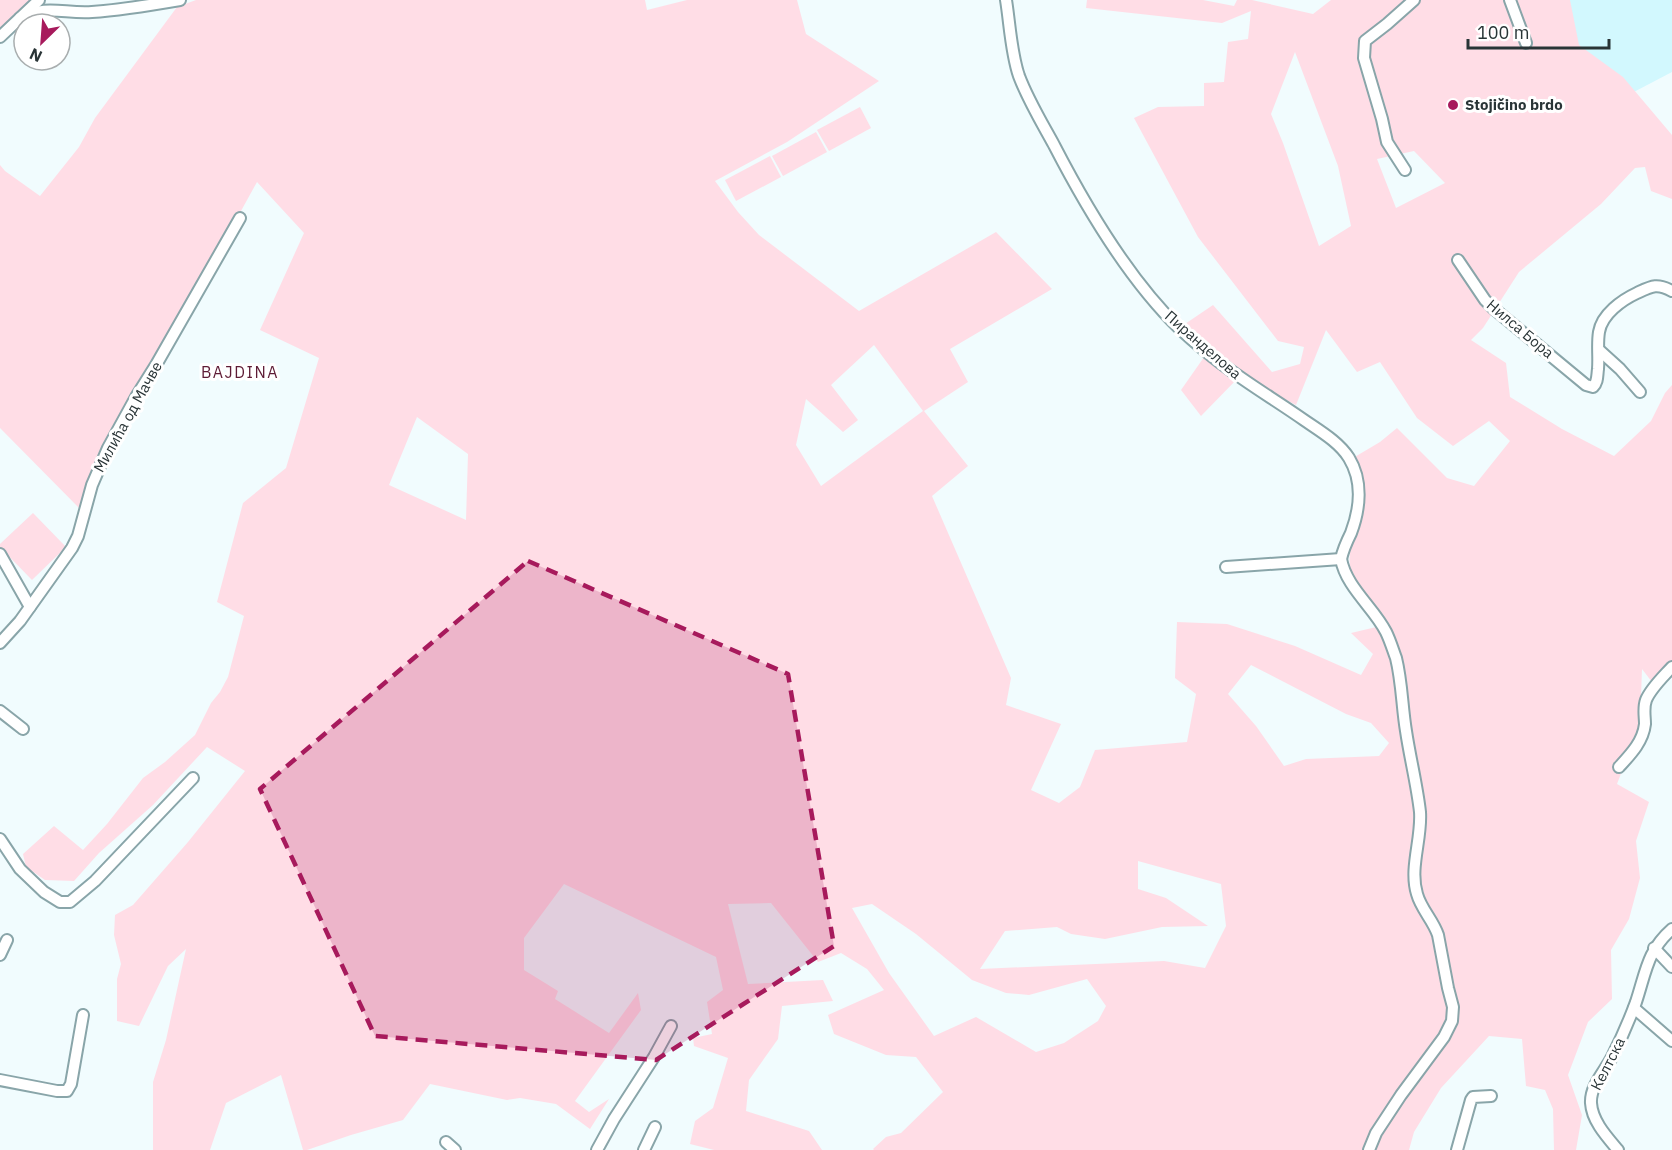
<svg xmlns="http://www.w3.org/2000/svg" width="1672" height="1150" font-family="'IBM Plex Sans',sans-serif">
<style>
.built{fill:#d2f8fe}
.green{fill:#ffdde6;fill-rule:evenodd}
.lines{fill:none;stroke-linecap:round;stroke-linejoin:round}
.minor-casing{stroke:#89a5a9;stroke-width:14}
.minor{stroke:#fff;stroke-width:10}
.marked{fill:#a71a5c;fill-opacity:0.2;stroke:#a71a5c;stroke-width:4.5;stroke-dasharray:12 8;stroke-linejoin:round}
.poi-dot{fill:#a71a5c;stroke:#fff;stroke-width:2}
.labels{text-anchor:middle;stroke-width:6;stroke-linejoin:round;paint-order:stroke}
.poi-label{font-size:15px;font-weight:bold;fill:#293436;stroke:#fff;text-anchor:start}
.street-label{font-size:15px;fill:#293436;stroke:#fff}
.neighbourhood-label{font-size:16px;letter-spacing:1.5px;fill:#5d1b35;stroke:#fff}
</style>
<rect width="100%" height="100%" fill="#f1fcfe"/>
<!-- built -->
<polygon class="built" points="1555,0 1672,0 1672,72 1609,105"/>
<!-- green -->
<g class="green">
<polygon points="0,0 30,0 0,40"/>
<path d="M 196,0 L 645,0 L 647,10 L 687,0 L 797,0 L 806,34 L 879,81 L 787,142 L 715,181 L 738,212 L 759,235 L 859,311 L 996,232 L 1052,289 L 950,349 L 968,382 L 924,411 L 968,466 L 932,496 L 1011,678 L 1006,705 L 1061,724 L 1031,790 L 1059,803 L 1080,787 L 1095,750 L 1187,742 L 1196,694 L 1175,678 L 1177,622 L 1227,624 L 1295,646 L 1361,675 L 1373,654 L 1351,633 L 1389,624 L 1354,578 C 1339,549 1367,519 1365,490 C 1364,478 1358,468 1353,458 L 1380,442 L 1397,428 L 1447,478 L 1474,486 L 1510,441 L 1489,421 L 1453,446 L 1417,418 L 1380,362 L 1357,372 L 1326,330 L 1296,405 L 1240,376 L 1201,416 L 1181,390 L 1209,350 L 1185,324 L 1213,305 L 1272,372 L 1300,364 L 1304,347 L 1278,341 L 1198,237 L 1134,118 L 1158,107 L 1204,106 L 1204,83 L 1224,82 L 1228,42 L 1248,39 L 1251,11 L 1222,23 L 1086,8 L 1087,0 L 1203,0 L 1234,6 L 1237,0 L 1252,0 L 1313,14 L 1331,0 L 1570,0 L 1579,45 L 1623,77 L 1672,135 L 1672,199 L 1651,191 L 1645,167 L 1635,168 L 1601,204 L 1519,272 L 1483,328 L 1471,340 L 1506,363 L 1510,397 L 1562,429 L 1614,456 L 1651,421 L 1665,393 L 1672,385 L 1672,660 L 1652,682 L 1642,669 L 1640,724 L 1617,784 L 1649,802 L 1636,841 L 1640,878 L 1629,919 L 1611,950 L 1612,999 L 1588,1022 L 1568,1075 L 1582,1115 L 1576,1150 L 1554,1150 L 1553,1109 L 1545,1090 L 1526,1086 L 1522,1039 L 1489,1036 L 1441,1088 L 1414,1132 L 1409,1150 L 874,1150 L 873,1149 L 886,1137 L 901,1133 L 943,1092 L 916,1057 L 886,1055 L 834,1034 L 828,1015 L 884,990 L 867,969 L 841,953 L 818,962 L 771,903 L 728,904 L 748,984 L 823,980 L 833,1001 L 782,1006 L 778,1039 L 749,1080 L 746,1111 L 809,1131 L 822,1150 L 714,1150 L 690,1144 L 695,1121 L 713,1108 L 728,1058 L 694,1046 L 693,1038 L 712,1034 L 707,1002 L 723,990 L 716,957 L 564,884 L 524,938 L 524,970 L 558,991 L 555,999 L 609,1033 L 638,993 L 641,1010 L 575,1101 L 589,1112 L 609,1099 L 590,1129 L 556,1104 L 520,1098 L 507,1100 L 430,1084 L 403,1120 L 351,1135 L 307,1150 L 303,1150 L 281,1075 L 226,1103 L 210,1150 L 153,1150 L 153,1082 L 166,1040 L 186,949 L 168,966 L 139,1026 L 117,1021 L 117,979 L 121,964 L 114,935 L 115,915 L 133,905 L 188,842 L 245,771 L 207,747 L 153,805 L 99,853 L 74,881 L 45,880 L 26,867 L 23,854 L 54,826 L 83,850 L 107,824 L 143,778 L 165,762 L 195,735 L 211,703 L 220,692 L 228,677 L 244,616 L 217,602 L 243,503 L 286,468 L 319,358 L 260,330 L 304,233 L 257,182 L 156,365 L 136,397 L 84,513 L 0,428 L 0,165 L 5,171 L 40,196 L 79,147 L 95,118 L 177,7 ZM 1295,52 L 1338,166 L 1351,226 L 1319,246 L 1283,143 L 1271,114 ZM 1414,151 L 1445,183 L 1396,208 L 1377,159 ZM 874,345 L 923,411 L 821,486 L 796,445 L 806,399 L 843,432 L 858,420 L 831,385 ZM 417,417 L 468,454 L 466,520 L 389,485 ZM 1251,665 L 1346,714 L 1371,723 L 1389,743 L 1379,756 L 1306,759 L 1284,766 L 1256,726 L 1228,694 ZM 1138,861 L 1221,884 L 1226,926 L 1205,968 L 1164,961 L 980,969 L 1005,931 L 1057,927 L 1071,934 L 1105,939 L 1162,927 L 1208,926 L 1166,898 L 1138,889 ZM 872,904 L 916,934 L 972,980 L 1006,993 L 1029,995 L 1087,979 L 1106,1006 L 1098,1021 L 1064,1043 L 1036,1052 L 976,1017 L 934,1036 L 889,973 L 852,908 Z"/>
<polygon points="860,107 871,128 829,151 817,130"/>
<polygon points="816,132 827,152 783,176 772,156"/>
<polygon points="770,156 781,177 736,201 725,180"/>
<polygon points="33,513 66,547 32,580 0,547 0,544"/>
</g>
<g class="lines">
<defs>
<g id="minor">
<path d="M 1006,0 C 1010,25 1011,53 1019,76 C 1028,100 1042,123 1054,145 C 1086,207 1130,281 1180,329 C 1193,341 1207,353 1222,364 C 1248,384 1277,401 1304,420 C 1320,431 1339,442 1349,458 C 1363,481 1360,509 1351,533 C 1347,541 1343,550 1341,559"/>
<polyline points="1510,0 1526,43"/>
<path d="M 20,18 C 47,4 64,14 92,12 C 122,10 151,5 180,0"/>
<polyline points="0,37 39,0"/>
<polyline points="1405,170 1387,142 1382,119 1364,58 1365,41 1387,24 1414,0"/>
<path d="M 1458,260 L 1485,300 L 1493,308 L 1586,385 L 1593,387 C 1598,382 1597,376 1598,369 C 1599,357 1597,344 1599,332 C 1602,314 1622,300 1637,293 C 1652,286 1657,283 1672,291"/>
<polyline points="1599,350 1620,369 1640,392"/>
<polyline points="0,554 30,607"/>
<path d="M 1341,559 C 1346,587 1374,608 1386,632 C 1390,640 1393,650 1396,658 C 1402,682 1402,707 1406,731 C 1410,758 1417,785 1420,812 C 1422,839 1409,868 1417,894 C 1421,909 1433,920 1438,935 L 1448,988 L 1453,1007 L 1452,1021 L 1444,1037 L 1401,1095 L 1376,1133 L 1369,1150"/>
<polyline points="1226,567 1341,559"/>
<polyline points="0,643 20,621 72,548 78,536 92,485 108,448 136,397 156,365 240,218"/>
<polyline points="0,711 23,729"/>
<path d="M 1619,767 C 1630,755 1643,742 1645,724 C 1645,716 1643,708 1646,700 C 1651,688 1663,677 1672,667"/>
<polyline points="0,839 20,869 44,892 60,902 70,902 95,881 193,778"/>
<polyline points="1654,948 1672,967"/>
<polyline points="0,955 7,940"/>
<polyline points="1634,1008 1672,1041"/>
<polyline points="0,1080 57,1091 67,1091 71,1084 83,1015"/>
<polyline points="446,1142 455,1150"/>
<polyline points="597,1150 614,1119 654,1057 671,1026"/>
<polyline points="644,1150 655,1127"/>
<polyline points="1457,1150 1471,1100 1473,1097 1491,1096"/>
<path d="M 1618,1150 C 1607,1137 1592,1121 1591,1103 C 1590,1086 1605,1071 1612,1057 C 1621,1039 1629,1021 1636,1002 C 1646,972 1647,951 1672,929"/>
</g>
</defs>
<!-- minor casing -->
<use href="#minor" class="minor-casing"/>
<!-- minor -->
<use href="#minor" class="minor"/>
</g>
<!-- marked area -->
<path class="marked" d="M 528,561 L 788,674 L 834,946 L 656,1060 L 375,1036 L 260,789 Z"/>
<!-- markers -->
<circle class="poi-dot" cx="1453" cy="105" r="6"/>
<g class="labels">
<!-- poi labels -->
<g class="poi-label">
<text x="1465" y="110">Stojičino brdo</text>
</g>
<!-- street labels -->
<g class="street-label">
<text transform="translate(1520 329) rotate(40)" y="5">Нилса Бора</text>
<text transform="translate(1203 345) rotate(41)" y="5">Пиранделова</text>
<text transform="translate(128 417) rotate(-61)" y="5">Милића од Мачве</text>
<text transform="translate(1608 1064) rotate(-63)" y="5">Келтска</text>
</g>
<!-- neighbourhood labels -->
<g class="neighbourhood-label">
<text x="240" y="378">BAJDINA</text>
</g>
</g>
<!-- north arrow -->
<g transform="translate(42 42) rotate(205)"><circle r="28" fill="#ffffff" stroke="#a9aeaf" stroke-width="1.5"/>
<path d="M0-4.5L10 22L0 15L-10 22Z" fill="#a71a5c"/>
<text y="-9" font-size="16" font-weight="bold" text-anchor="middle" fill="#293436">N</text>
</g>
<!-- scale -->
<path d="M1468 39v9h141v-9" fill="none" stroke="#293436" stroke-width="3"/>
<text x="1477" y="39" font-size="18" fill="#293436" stroke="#ffffff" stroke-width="4.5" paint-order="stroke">100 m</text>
</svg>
